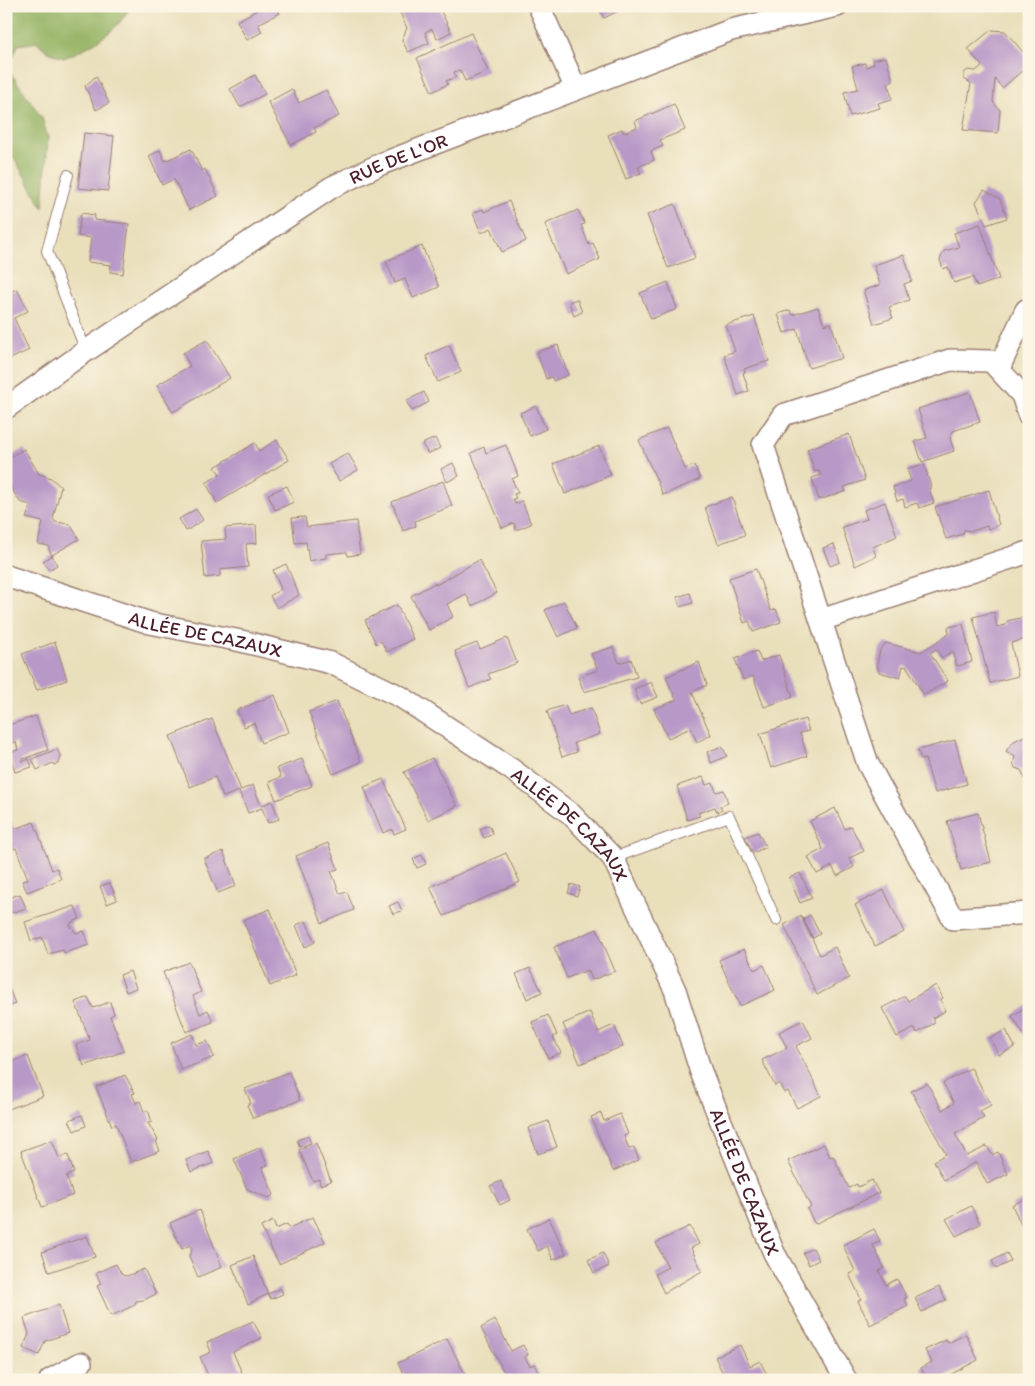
<svg xmlns="http://www.w3.org/2000/svg" width="1035" height="1386" font-family="Itim,sans-serif">
<style>
.forest{fill:#98b567;stroke:#716a49}
.building{fill:#b898c7}
.lines{fill:none;stroke-linecap:round;stroke-linejoin:round}
.service-casing{stroke:#9a7f73;stroke-width:12}
.minor-casing{stroke:#9a7f73;stroke-width:24}
.service{stroke:#fff;stroke-width:10}
.minor{stroke:#fff;stroke-width:21}
.labels{text-anchor:middle;stroke-width:5;stroke-linejoin:round;paint-order:stroke}
.street-label{font-size:19px;fill:#4a1f2b;stroke:#fcf5e5}
</style>
<rect width="100%" height="100%" fill="#fcf5e5"/>
<filter id="ink" filterUnits="userSpaceOnUse"><feTurbulence type="fractalNoise" baseFrequency=".02" numOctaves="2"/><feDisplacementMap in="SourceGraphic" scale="10" xChannelSelector="R" yChannelSelector="G"/><feConvolveMatrix kernelMatrix="1 2 1 2 8 2 1 2 1" color-interpolation-filters="sRGB"/></filter>
<filter id="wash" filterUnits="userSpaceOnUse"><feTurbulence type="fractalNoise" baseFrequency=".0096" numOctaves="4" result="noise"/><feDisplacementMap in="SourceGraphic" scale="20" xChannelSelector="R" yChannelSelector="G"/><feGaussianBlur stdDeviation="1.12" result="paint"/><feColorMatrix in="noise" values="0 0 0 0 0 0 0 0 0 0 0 0 0 0 0 0 0 1.4 0 .05"/><feComposite in="paint" operator="in"/></filter>
<g filter="url(#wash)">
<rect width="100%" height="100%" fill="#e9dfbb"/>
<!-- forest -->
<path class="forest" d="M 6,6 L 130,6 C 119,32 89,47 64,58 L 48,52 L 37,42 L 18,45 L 8,69 L 42,118 L 48,138 L 43,208 L 6,144 Z"/>
<g id="blocks">
<!-- building -->
<g class="building">
<polygon points="255,6 283,6 277,9 280,13 258,24 262,32 247,40 237,21 257,10"/>
<polygon points="397,6 439,7 451,32 437,39 432,29 425,32 429,43 408,52 402,40 407,28"/>
<polygon points="598,6 628,6 604,18"/>
<polygon points="991,30 1005,31 1029,59 1029,65 1002,88 995,79 993,102 1000,110 998,133 963,130 971,83 964,79 964,73 968,70 976,71 982,66 968,49"/>
<polygon points="471,33 488,71 465,81 460,70 454,72 456,77 446,81 448,84 432,92 417,58"/>
<polygon points="886,57 893,81 888,83 892,99 878,103 880,108 850,116 844,92 858,89 852,66 865,63 866,67 874,64 873,60"/>
<polygon points="255,75 265,94 240,107 230,89"/>
<polygon points="96,76 109,103 96,110 85,86"/>
<polygon points="292,89 299,103 326,90 339,116 314,128 316,132 291,145 268,102"/>
<polygon points="674,104 685,130 660,140 663,146 651,151 654,160 638,167 641,173 626,179 608,135 622,129 624,133 637,127 635,121"/>
<polygon points="84,133 114,136 108,191 78,188"/>
<polygon points="191,149 202,171 205,169 218,196 189,210 174,179 162,185 149,156 160,150 165,161"/>
<polygon points="984,190 1000,199 1007,218 986,225 976,202"/>
<polygon points="509,201 526,241 502,252 491,228 481,233 473,213 483,209 484,212"/>
<polygon points="675,204 695,258 668,268 647,215"/>
<polygon points="578,210 585,224 581,225 589,245 593,243 600,259 566,274 545,224"/>
<polygon points="81,213 95,215 94,220 129,224 123,274 110,272 111,265 88,262 91,238 78,236"/>
<polygon points="980,224 999,279 977,287 973,277 954,283 948,267 943,269 940,260 944,251 959,247 954,233"/>
<polygon points="422,246 439,287 413,298 405,279 395,283 386,261"/>
<polygon points="904,255 912,281 904,284 909,300 889,307 893,318 874,324 864,293 865,290 880,285 874,265"/>
<polygon points="668,282 677,309 651,319 640,293"/>
<polygon points="17,289 28,311 14,318 29,350 6,361 6,293"/>
<polygon points="577,299 582,312 574,316 569,302"/>
<polygon points="818,307 824,325 831,323 842,358 809,368 797,329 784,333 778,314 790,310 792,315"/>
<polygon points="754,316 769,361 744,369 745,372 743,373 749,391 738,395 724,355 735,351 726,325"/>
<polygon points="207,340 230,378 173,412 157,385 190,366 183,353"/>
<polygon points="449,345 461,372 438,382 426,356"/>
<polygon points="558,345 568,375 553,381 552,377 546,379 537,352"/>
<polygon points="424,392 429,402 412,411 406,401"/>
<polygon points="970,392 980,422 953,431 950,438 954,451 922,462 915,441 927,438 918,409"/>
<polygon points="536,406 546,429 530,436 520,413"/>
<polygon points="667,428 685,469 694,465 700,479 663,495 639,440"/>
<polygon points="849,434 865,480 844,487 846,491 819,500 812,478 821,475 819,471 815,472 807,449"/>
<polygon points="435,438 440,448 428,454 422,444"/>
<polygon points="277,440 289,460 217,503 206,483 220,474 215,467 255,443 259,451"/>
<polygon points="506,445 518,476 512,479 518,493 514,494 516,498 513,499 515,504 522,501 531,524 516,530 514,523 502,528 471,453 484,447 486,453"/>
<polygon points="599,446 611,475 565,494 553,464"/>
<polygon points="24,449 39,474 51,478 61,487 53,518 55,522 70,524 79,539 52,555 49,550 49,546 38,544 43,522 26,518 31,505 20,502 6,480 6,459"/>
<polygon points="348,453 358,470 339,481 329,464"/>
<polygon points="453,463 459,476 447,482 441,469"/>
<polygon points="924,464 931,487 929,488 934,503 919,508 917,503 905,507 903,499 897,501 893,487 911,481 907,469"/>
<polygon points="443,481 452,506 415,521 416,526 403,531 392,502"/>
<polygon points="287,486 294,502 275,510 268,494"/>
<polygon points="989,490 999,525 988,529 987,526 972,531 964,530 963,534 946,539 935,507"/>
<polygon points="732,497 745,535 718,544 705,507"/>
<polygon points="885,502 897,536 873,547 876,556 855,566 842,527 867,519 864,510"/>
<polygon points="196,509 203,520 186,531 179,519"/>
<polygon points="305,517 307,527 356,521 360,554 348,556 347,552 326,554 326,558 309,561 306,542 295,543 292,518"/>
<polygon points="256,525 257,543 246,544 248,567 220,570 220,576 205,578 201,541 226,539 225,528"/>
<polygon points="834,544 840,562 830,566 823,548"/>
<polygon points="52,555 57,565 49,570 43,561"/>
<polygon points="479,560 497,593 472,606 466,594 447,604 453,617 429,630 411,596 435,583 436,585"/>
<polygon points="286,564 299,595 277,608 270,596 281,589 273,570"/>
<polygon points="756,569 771,611 776,609 781,622 753,632 749,621 744,623 729,578"/>
<polygon points="690,593 693,603 680,607 677,597"/>
<polygon points="564,601 577,628 558,637 545,610"/>
<polygon points="397,605 413,639 387,652 381,641 376,644 365,620"/>
<polygon points="994,612 997,627 1006,625 1007,621 1029,616 1029,638 1011,643 1018,676 990,683 973,617"/>
<polygon points="963,624 972,662 957,666 953,651 942,658 936,649 930,653 948,681 924,695 907,667 903,666 900,678 879,672 877,664 880,650 886,643 921,652 949,634 948,627"/>
<polygon points="507,638 517,663 488,674 491,679 469,688 455,651 477,643 480,649"/>
<polygon points="55,642 67,680 37,690 22,654"/>
<polygon points="613,647 619,663 631,659 637,677 584,692 578,677 598,670 591,654"/>
<polygon points="757,651 761,661 779,655 793,697 764,707 753,676 743,680 735,659"/>
<polygon points="699,662 707,685 692,692 711,735 697,742 691,728 668,738 654,709 676,700 666,677"/>
<polygon points="651,682 658,697 640,704 634,689"/>
<polygon points="275,695 289,732 261,743 254,723 244,727 237,710"/>
<polygon points="337,701 361,762 333,774 309,712"/>
<polygon points="565,705 569,715 591,708 600,734 574,743 577,752 562,757 547,711"/>
<polygon points="36,716 48,750 21,760 22,762 29,759 32,767 15,772 9,753 18,750 16,742 6,746 6,726"/>
<polygon points="212,719 241,790 253,785 261,806 272,801 279,819 268,823 262,808 248,813 239,791 223,797 215,777 190,787 170,736"/>
<polygon points="805,719 809,731 800,733 807,756 771,768 760,734"/>
<polygon points="1029,734 1029,778 1025,779 1021,770 1015,768 1013,763 1015,757 1006,751 1014,741"/>
<polygon points="955,740 967,784 935,793 925,759 921,760 918,750"/>
<polygon points="722,746 727,756 711,763 707,752"/>
<polygon points="57,749 61,757 59,763 54,765 53,763 37,770 32,759"/>
<polygon points="432,758 457,806 428,820 404,772"/>
<polygon points="302,759 312,786 276,800 269,782 281,777 277,768"/>
<polygon points="703,777 706,785 713,783 716,792 724,790 728,803 720,806 722,810 717,812 715,807 698,813 700,816 687,820 677,786"/>
<polygon points="383,779 406,829 394,834 392,829 383,833 364,787"/>
<polygon points="835,808 845,829 851,826 864,851 849,858 854,867 837,876 832,866 817,874 808,857 823,849 810,821"/>
<polygon points="978,813 991,862 961,870 947,821"/>
<polygon points="9,815 14,829 34,822 52,870 57,868 61,879 27,892 22,881 28,879 16,848 6,851 6,816"/>
<polygon points="489,825 493,834 484,838 480,829"/>
<polygon points="758,832 766,847 753,853 745,837"/>
<polygon points="328,843 338,869 331,871 340,894 347,892 354,910 322,923 296,856"/>
<polygon points="223,851 236,886 218,893 204,859"/>
<polygon points="506,853 520,882 444,916 430,887"/>
<polygon points="422,855 426,864 417,868 413,859"/>
<polygon points="800,873 812,898 800,903 789,878"/>
<polygon points="110,883 117,900 107,904 100,886"/>
<polygon points="571,884 580,887 577,896 568,893"/>
<polygon points="884,890 904,932 875,946 855,905"/>
<polygon points="20,894 26,908 11,913 6,899"/>
<polygon points="398,902 402,911 393,914 389,906"/>
<polygon points="75,906 80,919 72,922 70,925 76,933 84,931 89,945 64,953 63,950 48,954 42,937 31,941 25,922"/>
<polygon points="270,909 296,975 270,986 243,920"/>
<polygon points="810,915 820,934 813,938 803,919"/>
<polygon points="801,916 820,955 835,947 849,978 817,995 784,925"/>
<polygon points="306,921 315,942 305,947 296,925"/>
<polygon points="597,929 615,971 592,980 588,970 567,978 554,947"/>
<polygon points="744,949 754,970 764,965 775,990 740,1006 719,960"/>
<polygon points="189,962 201,992 193,996 200,1014 208,1010 213,1022 186,1032 163,972"/>
<polygon points="530,968 542,992 527,999 516,974"/>
<polygon points="130,971 136,988 126,992 120,975"/>
<polygon points="6,980 15,1004 6,1008"/>
<polygon points="936,985 943,998 940,999 945,1011 933,1018 935,1023 917,1033 915,1028 897,1037 882,1008 905,996 908,1001"/>
<polygon points="88,997 93,1008 110,1002 114,1014 110,1016 124,1051 84,1066 76,1045 90,1040 75,1002"/>
<polygon points="1029,1005 1029,1043 1012,1016"/>
<polygon points="590,1012 598,1032 614,1025 623,1046 580,1064 563,1024"/>
<polygon points="548,1015 557,1035 553,1037 561,1053 548,1058 532,1022"/>
<polygon points="803,1020 812,1038 796,1046 821,1096 797,1108 788,1091 784,1093 779,1083 775,1086 762,1060 787,1048 779,1032"/>
<polygon points="1006,1030 1015,1047 999,1055 990,1038"/>
<polygon points="192,1034 196,1045 207,1041 214,1057 181,1070 171,1043"/>
<polygon points="28,1056 43,1096 6,1110 6,1064"/>
<polygon points="971,1068 991,1105 980,1111 984,1118 955,1134 967,1156 987,1146 992,1155 998,1152 1008,1174 987,1184 976,1162 944,1180 934,1161 946,1154 911,1091 927,1083 942,1110 954,1103 943,1083"/>
<polygon points="289,1072 300,1100 253,1118 247,1105 251,1103 245,1089"/>
<polygon points="125,1075 135,1093 132,1094 136,1103 140,1101 144,1112 148,1110 152,1122 148,1123 158,1140 156,1141 160,1151 131,1162 116,1124 112,1126 96,1087"/>
<polygon points="601,1113 604,1121 620,1114 628,1134 624,1136 629,1149 634,1147 639,1160 613,1171 591,1117"/>
<polygon points="82,1115 86,1126 74,1131 69,1120"/>
<polygon points="548,1121 557,1147 538,1154 528,1128"/>
<polygon points="308,1136 311,1143 300,1147 297,1140"/>
<polygon points="52,1140 59,1158 68,1155 74,1173 66,1176 73,1195 42,1207 21,1151"/>
<polygon points="316,1143 331,1181 320,1185 319,1179 313,1181 299,1150"/>
<polygon points="824,1144 830,1157 833,1156 849,1188 857,1184 858,1187 872,1180 879,1193 815,1224 807,1209 811,1207 788,1161"/>
<polygon points="259,1148 268,1165 262,1167 274,1195 268,1198 247,1189 234,1159"/>
<polygon points="208,1151 213,1163 191,1172 186,1160"/>
<polygon points="501,1181 510,1200 500,1205 490,1186"/>
<polygon points="1029,1197 1029,1231 1025,1233 1012,1205"/>
<polygon points="971,1206 980,1224 956,1236 946,1219"/>
<polygon points="200,1210 222,1267 198,1277 189,1256 192,1250 190,1245 182,1249 170,1223"/>
<polygon points="313,1217 325,1242 279,1264 261,1227 273,1221 276,1229 287,1224 289,1228"/>
<polygon points="549,1218 566,1254 553,1260 547,1246 538,1251 527,1229"/>
<polygon points="690,1226 699,1244 691,1248 702,1271 664,1293 655,1274 668,1267 656,1243"/>
<polygon points="874,1229 880,1241 873,1245 884,1268 879,1271 886,1285 897,1279 907,1298 904,1299 908,1306 870,1325 858,1301 861,1299 849,1274 855,1271 843,1245"/>
<polygon points="87,1236 95,1257 49,1272 42,1252"/>
<polygon points="813,1248 819,1260 809,1265 803,1253"/>
<polygon points="603,1253 609,1266 594,1273 588,1260"/>
<polygon points="1007,1253 1011,1261 996,1269 992,1261"/>
<polygon points="253,1256 268,1294 280,1288 283,1294 271,1299 268,1294 248,1304 232,1265"/>
<polygon points="116,1264 122,1275 127,1276 144,1269 156,1294 144,1300 136,1301 135,1305 111,1316 97,1286 101,1284 96,1273"/>
<polygon points="939,1287 946,1300 922,1312 915,1298"/>
<polygon points="59,1305 68,1333 45,1341 39,1355 23,1348 29,1334 24,1318"/>
<polygon points="495,1320 511,1351 523,1345 528,1355 525,1357 530,1366 534,1364 542,1380 508,1380 481,1328"/>
<polygon points="253,1321 262,1338 233,1352 245,1380 210,1380 200,1357 211,1352 207,1342"/>
<polygon points="966,1334 978,1360 940,1380 927,1380 921,1368 932,1362 925,1350 946,1340 948,1343"/>
<polygon points="447,1339 466,1376 458,1380 448,1380 447,1378 442,1380 407,1380 398,1363"/>
<polygon points="740,1345 750,1366 760,1361 767,1375 757,1380 726,1380 715,1357"/>
</g>
</g>
</g>
<g filter="url(#ink)">
<use href="#blocks" fill-opacity="0" stroke="#9a7f73" stroke-width="1"/>
<g class="lines">
<defs>
<g id="service">
<polyline points="68,175 47,251 86,351"/>
<polyline points="613,858 729,816 776,920"/>
</g>
<g id="minor">
<polyline points="539,6 576,89"/>
<polyline points="999,368 1026,310"/>
<path id="s1" d="M 6,408 L 86,351 L 332,187 L 381,164 L 731,30 L 837,6"/>
<polyline points="1029,416 1022,395 991,361 950,360 783,415 763,445 868,764 953,919 1029,913"/>
<path id="s2" d="M 6,576 L 150,623 L 241,641 L 331,663 L 401,697 L 511,769 L 571,814 L 613,858 L 675,990 L 701,1072 L 774,1253 L 846,1380"/>
<polyline points="821,620 1029,552"/>
<polyline points="50,1380 81,1363"/>
</g>
</defs>
<!-- service casing -->
<use href="#service" class="service-casing"/>
<!-- minor casing -->
<use href="#minor" class="minor-casing"/>
<!-- service -->
<use href="#service" class="service"/>
<!-- minor -->
<use href="#minor" class="minor"/>
</g>
</g>
<g class="labels">
<!-- street labels -->
<g class="street-label">
<text dy="7" stroke="none"><textPath href="#s1" startOffset="466">RUE DE L'OR</textPath></text>
<text dy="7" stroke="none"><textPath href="#s2" startOffset="208">ALLÉE DE CAZAUX</textPath></text>
<text dy="7" stroke="none"><textPath href="#s2" startOffset="628">ALLÉE DE CAZAUX</textPath></text>
<text dy="7" stroke="none"><textPath href="#s2" startOffset="1032">ALLÉE DE CAZAUX</textPath></text>
</g>
</g>
<!-- margin -->
<rect width="1035" height="1386" fill="none" stroke="#fcf5e5" stroke-width="25"/>
</svg>
